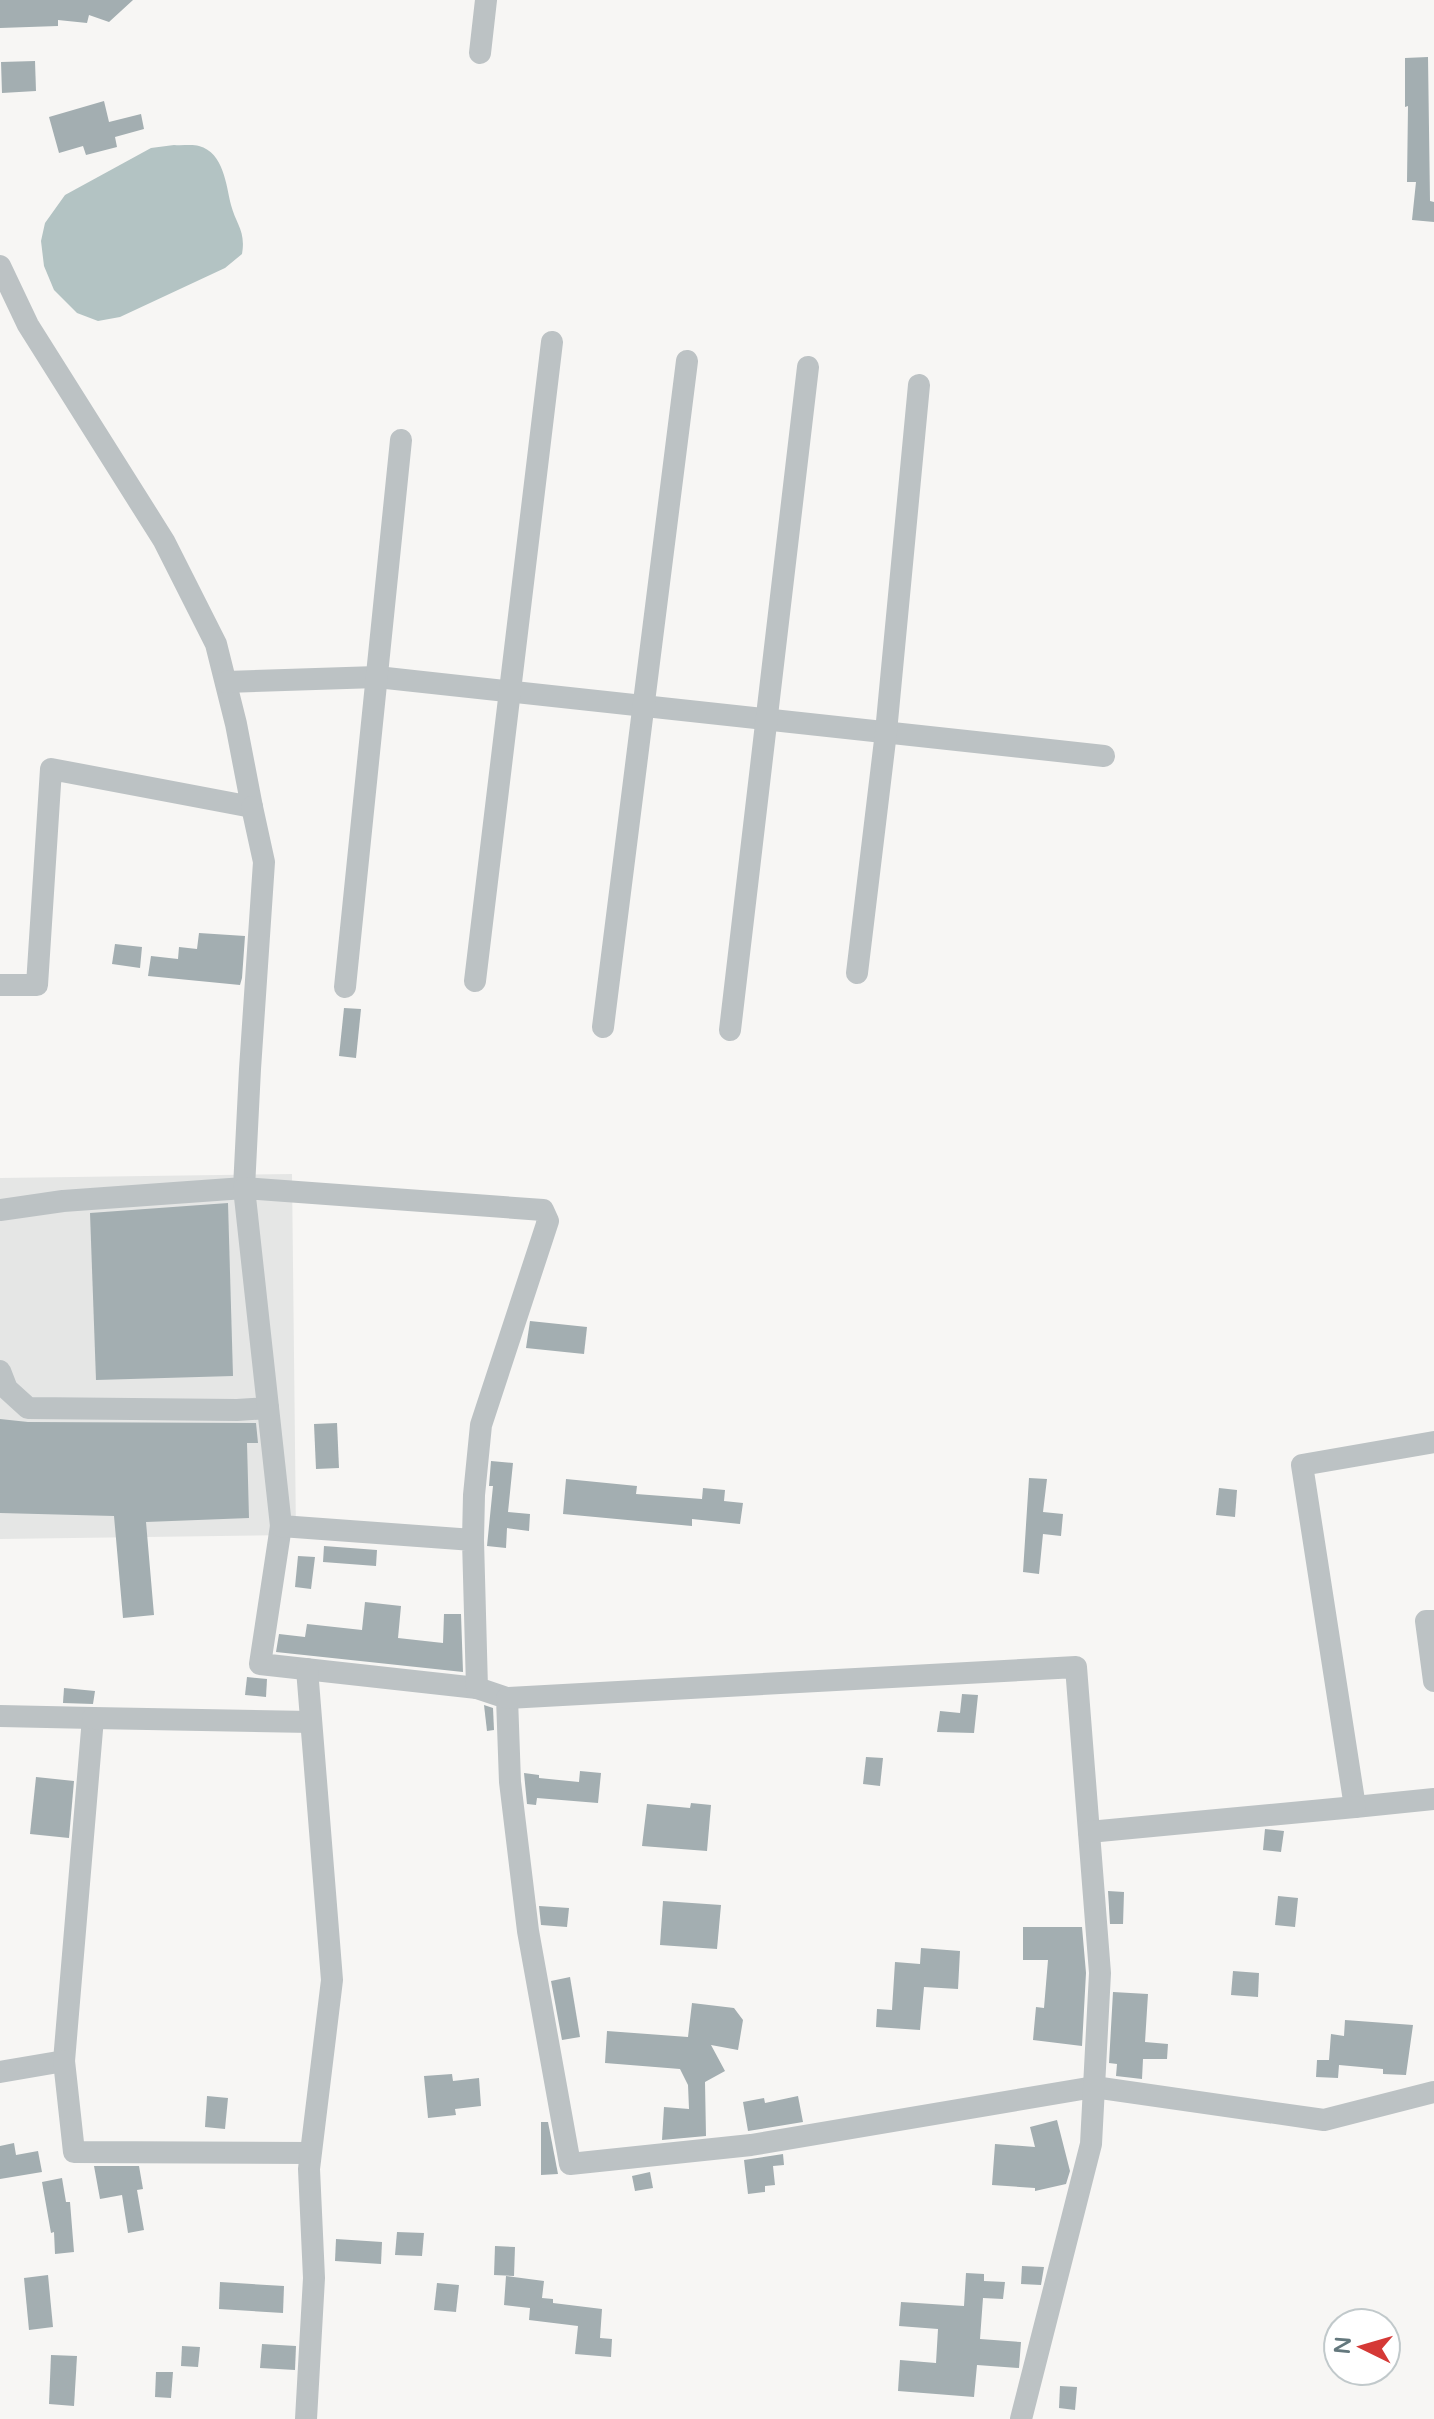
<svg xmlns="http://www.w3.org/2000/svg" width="1434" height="2419" font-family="'Varela Round',sans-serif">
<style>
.built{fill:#e5e6e5}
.water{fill:#b3c3c3}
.building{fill:#a3aeb1}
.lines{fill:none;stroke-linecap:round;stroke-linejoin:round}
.minor{stroke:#bcc2c4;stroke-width:22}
</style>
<rect width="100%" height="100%" fill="#f7f6f4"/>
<!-- built -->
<polygon class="built" points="292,1174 296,1535 0,1539 0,1178"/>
<!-- water -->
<path class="water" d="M 174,145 C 182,146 192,144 199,146 C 224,153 226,185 231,205 C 236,224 246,231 242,254 L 225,268 L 120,317 L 98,321 L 77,313 L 54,290 L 44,266 L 41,241 L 45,223 L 65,195 L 151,148 Z"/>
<!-- building -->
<g class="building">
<polygon points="0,0 133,0 109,22 89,15 87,23 58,20 58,26 0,28"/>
<polygon points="1428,57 1430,201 1434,202 1434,222 1412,220 1416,182 1407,182 1408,106 1405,107 1405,58"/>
<polygon points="35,61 36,91 2,93 1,62"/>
<polygon points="104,101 109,122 141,114 144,129 115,137 117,147 86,155 83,146 59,153 49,117"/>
<polygon points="199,933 245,936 242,978 240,985 148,976 151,956 178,959 179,947 197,949"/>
<polygon points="115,944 142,947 140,968 112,964"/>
<polygon points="344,1008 361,1009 356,1058 339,1056"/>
<polygon points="228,1203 233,1376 96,1380 90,1213"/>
<polygon points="530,1321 587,1327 584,1354 526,1348"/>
<polygon points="0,1419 28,1422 256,1423 258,1443 247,1443 249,1518 146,1522 154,1615 123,1618 114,1516 0,1513"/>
<polygon points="337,1423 339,1468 316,1469 314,1424"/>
<polygon points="491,1461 513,1463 508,1512 530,1514 529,1531 507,1528 506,1548 487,1546 493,1486 489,1486"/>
<polygon points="1029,1478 1047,1479 1043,1512 1063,1514 1061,1536 1043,1534 1039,1574 1023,1572"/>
<polygon points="566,1479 637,1486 636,1494 702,1499 703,1488 725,1490 724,1501 743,1503 740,1524 692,1519 692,1526 563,1514"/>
<polygon points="1219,1488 1237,1490 1235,1517 1216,1515"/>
<polygon points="324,1546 377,1550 376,1566 323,1562"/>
<polygon points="298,1556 315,1557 311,1589 295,1587"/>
<polygon points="365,1602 401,1606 398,1638 443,1643 444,1614 461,1614 463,1672 276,1652 279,1634 305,1637 307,1624 362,1630"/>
<polygon points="247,1677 267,1679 266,1697 245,1695"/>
<polygon points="64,1688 95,1691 93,1704 63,1703"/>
<polygon points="962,1694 978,1695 974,1733 937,1732 940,1711 960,1713"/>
<polygon points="484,1705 493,1708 494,1730 487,1731"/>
<polygon points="866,1757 883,1758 880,1786 863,1784"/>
<polygon points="580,1771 601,1773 598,1803 537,1798 536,1805 527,1804 524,1773 539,1775 539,1778 579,1782"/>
<polygon points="36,1777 74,1781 69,1838 30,1834"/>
<polygon points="691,1803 711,1805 707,1851 642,1846 647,1804 690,1808"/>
<polygon points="1265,1829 1284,1831 1281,1852 1263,1850"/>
<polygon points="1108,1891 1124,1892 1123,1924 1110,1924"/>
<polygon points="1278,1896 1298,1898 1295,1927 1275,1925"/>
<polygon points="663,1901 721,1905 717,1949 660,1945"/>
<polygon points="539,1906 569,1908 567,1927 541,1925"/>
<polygon points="1023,1927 1082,1927 1086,1973 1082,2046 1033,2040 1036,2007 1044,2008 1048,1960 1023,1960"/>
<polygon points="921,1948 960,1951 958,1989 924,1987 920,2030 876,2027 877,2009 892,2010 895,1962 920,1964"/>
<polygon points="1233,1971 1259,1973 1258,1997 1231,1995"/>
<polygon points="570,1977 580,2037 562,2040 551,1981"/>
<polygon points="1113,1992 1148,1994 1145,2042 1168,2044 1167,2059 1143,2059 1142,2079 1116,2076 1117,2064 1109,2063"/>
<polygon points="692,2003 734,2008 743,2020 738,2050 711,2045 725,2071 705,2082 706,2136 662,2140 664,2107 689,2109 688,2085 680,2069 605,2063 607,2031 688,2037"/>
<polygon points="1345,2020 1413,2025 1406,2075 1383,2074 1383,2069 1339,2065 1338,2078 1316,2077 1317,2060 1329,2060 1331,2034 1344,2036"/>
<polygon points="452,2074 453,2081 479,2078 481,2106 455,2109 456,2115 428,2118 424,2076"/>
<polygon points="207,2096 228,2098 225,2129 205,2127"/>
<polygon points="798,2096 803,2122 748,2131 743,2102 764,2098 765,2103"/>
<polygon points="1057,2120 1070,2171 1066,2184 1035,2191 1035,2188 992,2185 995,2144 1035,2147 1030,2127"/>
<polygon points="541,2122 548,2122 558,2174 541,2175"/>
<polygon points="14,2143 16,2155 38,2151 42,2172 0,2179 0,2146"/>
<polygon points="783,2154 784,2165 773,2166 775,2185 765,2186 765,2192 748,2194 744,2160"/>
<polygon points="94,2166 139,2166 143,2189 137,2190 144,2230 128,2233 122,2195 100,2199"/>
<polygon points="650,2172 653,2188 635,2191 632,2176"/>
<polygon points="62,2178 66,2202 70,2202 74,2252 55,2254 54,2232 51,2233 42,2182"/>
<polygon points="397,2232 424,2233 422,2256 395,2255"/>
<polygon points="336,2239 382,2242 381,2264 335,2261"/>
<polygon points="495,2246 515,2247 514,2276 494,2275"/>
<polygon points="1022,2266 1044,2267 1041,2285 1021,2284"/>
<polygon points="966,2273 984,2274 984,2281 1005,2282 1003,2299 983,2298 980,2339 1021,2342 1019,2368 977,2365 974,2397 898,2391 900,2360 936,2363 938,2329 899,2326 901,2302 964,2306"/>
<polygon points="48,2275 53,2327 29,2330 24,2278"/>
<polygon points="506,2276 544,2281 542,2298 553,2299 553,2303 602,2309 600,2338 612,2339 611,2357 575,2354 578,2326 529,2320 530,2308 504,2305"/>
<polygon points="220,2282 284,2286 283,2313 219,2309"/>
<polygon points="437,2283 459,2285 456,2312 434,2310"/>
<polygon points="262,2344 296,2346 295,2370 260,2368"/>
<polygon points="182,2346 200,2347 198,2367 181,2366"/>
<polygon points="51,2355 77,2356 74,2406 49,2404"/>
<polygon points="156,2372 173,2372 171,2398 155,2397"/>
<polygon points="1060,2386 1077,2387 1075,2410 1059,2408"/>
</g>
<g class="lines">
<!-- minor -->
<g class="minor">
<polyline points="480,53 486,0"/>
<polyline points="0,266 28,325 164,541 216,644 236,724 252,807 51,769 37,985 0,985"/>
<polyline points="226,682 377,677 1104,756"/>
<polyline points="857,973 886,732 919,385"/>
<polyline points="475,981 552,342"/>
<polyline points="345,987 401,440"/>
<polyline points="603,1027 687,361"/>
<polyline points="730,1030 808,367"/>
<polyline points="0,1210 63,1201 244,1188 250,1069 264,862 252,807"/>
<polyline points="0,1371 7,1389 28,1408 237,1410 268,1408"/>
<polyline points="1434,1442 1302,1465 1355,1807 1434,1799"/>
<polyline points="281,1526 260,1664 477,1688"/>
<polyline points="473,1540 281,1526 244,1188 543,1210 548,1221 481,1425 474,1495 473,1540 477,1688 507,1698 510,1782 528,1931 570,2164 751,2145 1094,2087 1324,2120 1434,2092"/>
<polyline points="1434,1621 1426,1621 1434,1681"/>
<polyline points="507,1698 1076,1667 1100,1973 1091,2144 1021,2419"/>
<polyline points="0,1716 93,1718 64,2061 0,2072"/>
<polyline points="93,1718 311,1722"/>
<polyline points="1089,1832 1355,1807"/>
<polyline points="64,2061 74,2152 310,2153"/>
<polyline points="306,2419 314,2278 309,2169 332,1980 307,1669"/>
</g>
</g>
<!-- north arrow -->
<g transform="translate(1362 2347) rotate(275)"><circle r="38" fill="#ffffff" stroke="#c1c9cb" stroke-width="2"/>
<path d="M0-6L14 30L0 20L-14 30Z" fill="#d53936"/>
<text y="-12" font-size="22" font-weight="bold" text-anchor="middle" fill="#64787d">N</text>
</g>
</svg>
